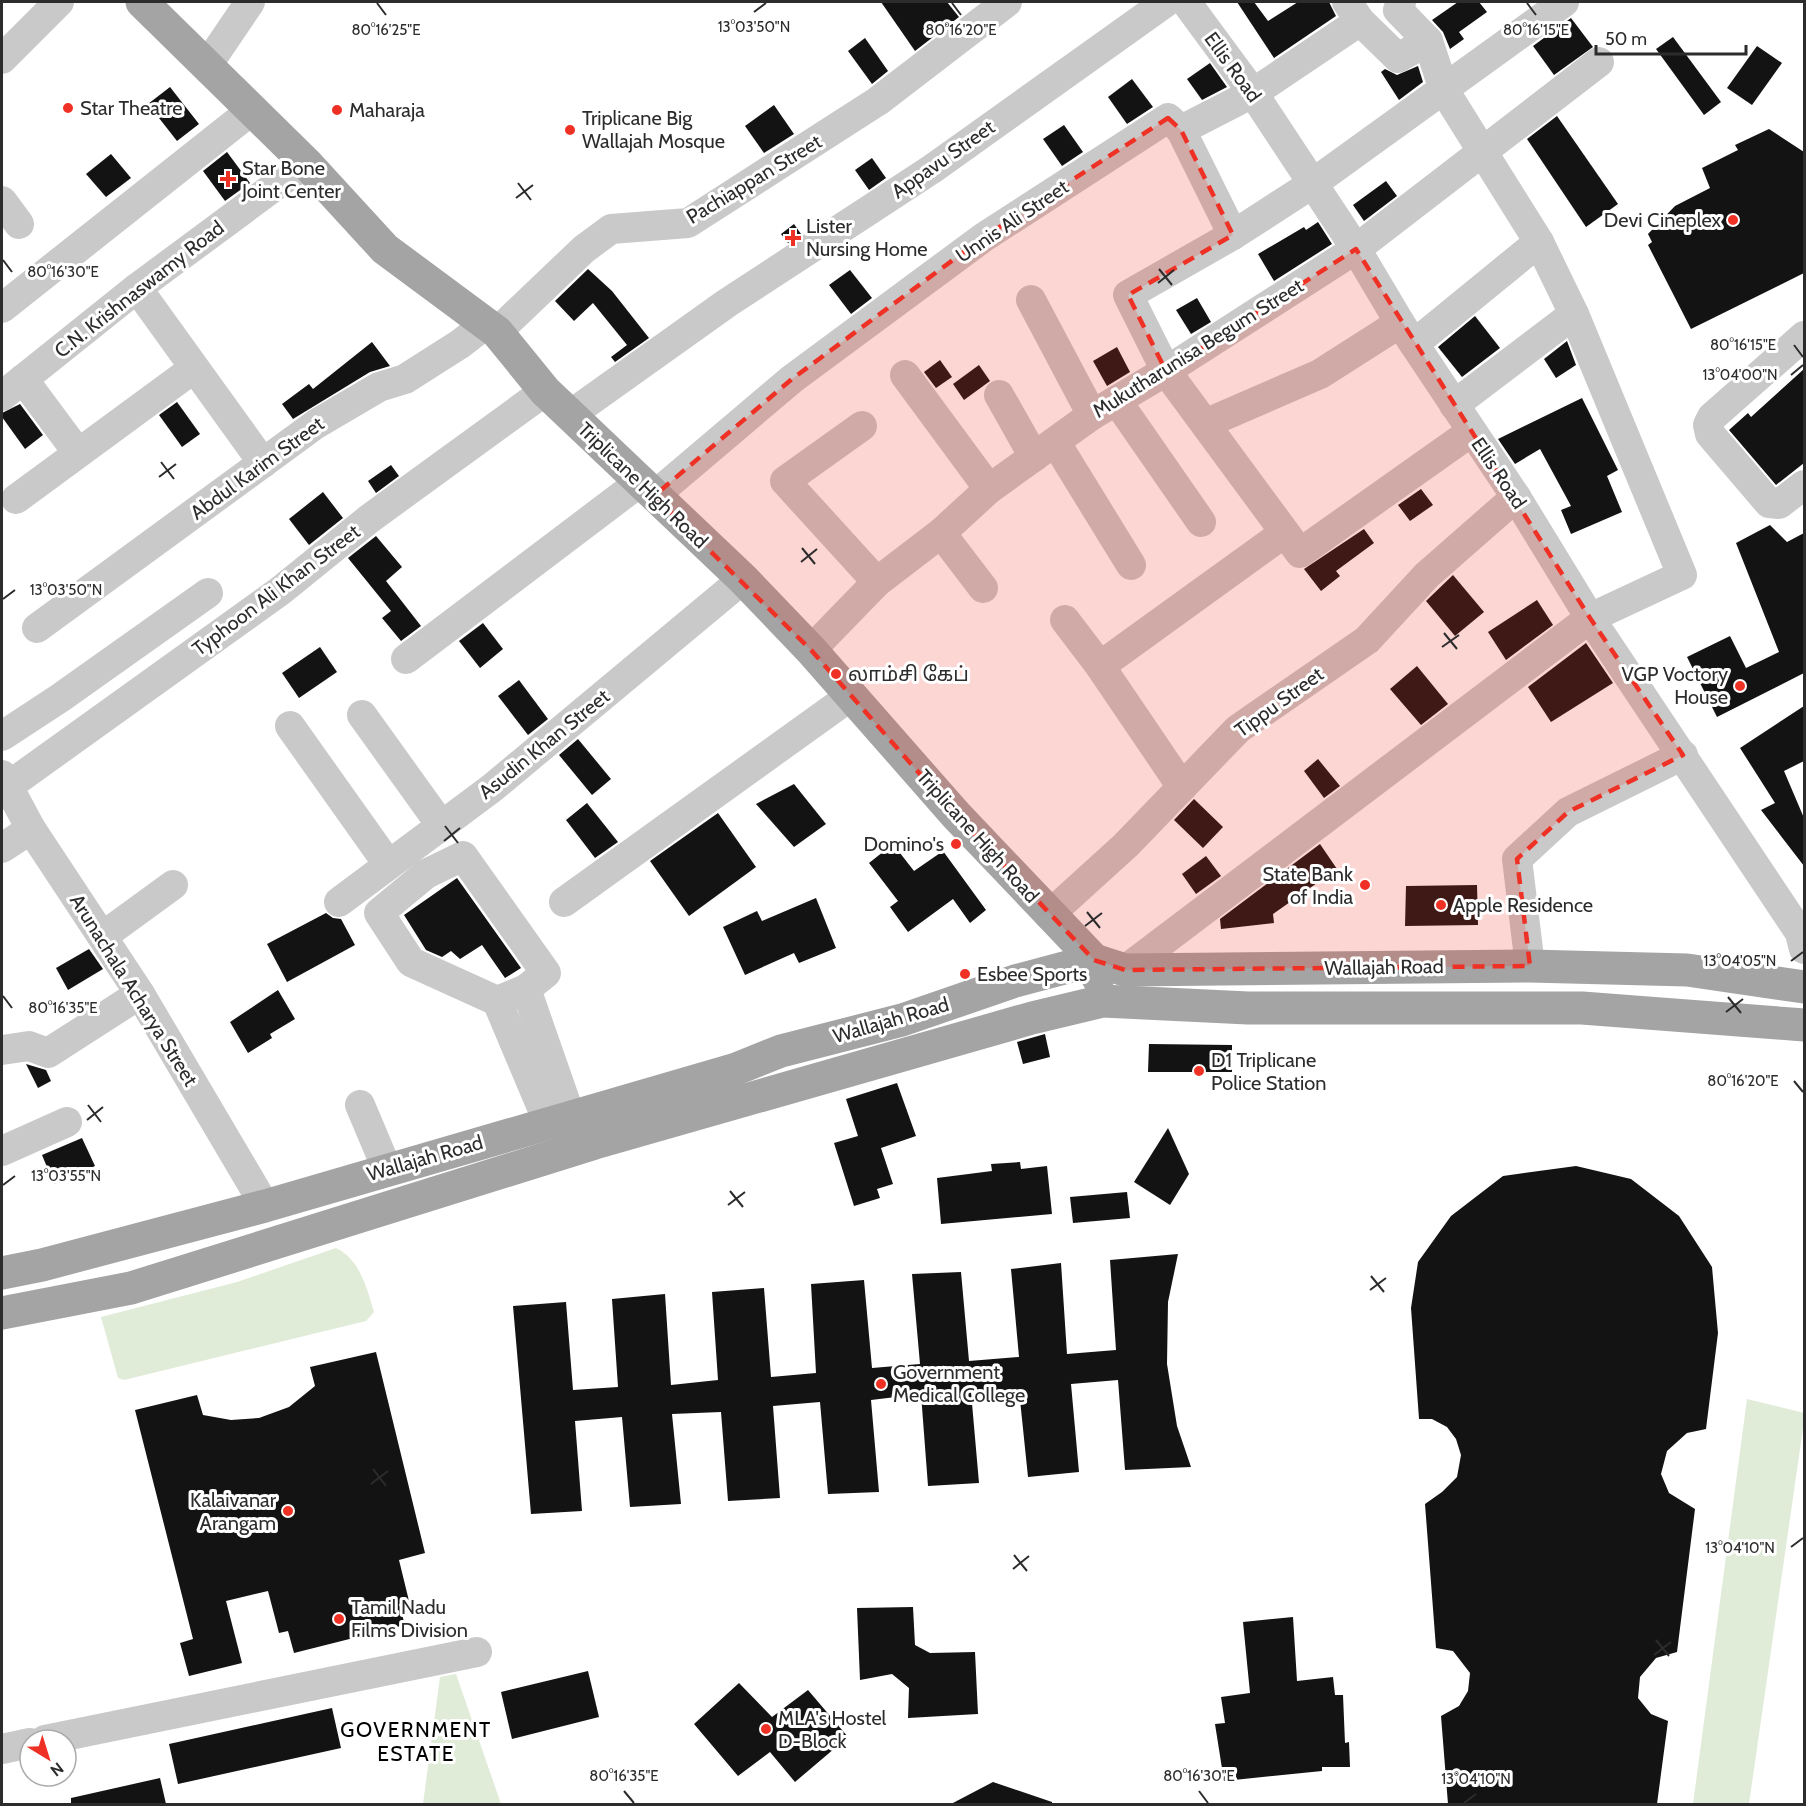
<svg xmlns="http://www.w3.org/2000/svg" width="1806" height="1806" font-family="Cabin,'Noto Sans Tamil',sans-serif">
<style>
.green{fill:#e0ebd8}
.building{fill:#131313}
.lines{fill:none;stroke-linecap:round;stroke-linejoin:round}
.minor{stroke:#c9c9c9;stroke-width:30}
.major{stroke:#a4a4a4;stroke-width:33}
.marked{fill:#ee3124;fill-opacity:0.2;stroke:#ee3124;stroke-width:4.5;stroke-dasharray:12 8;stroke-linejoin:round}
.ticks{fill:none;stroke:#2c2c2c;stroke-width:2}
.poi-dot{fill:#ee3124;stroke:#fff;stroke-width:2}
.labels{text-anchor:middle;stroke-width:6;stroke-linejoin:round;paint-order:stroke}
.street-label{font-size:20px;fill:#2c2c2c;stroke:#fff}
.poi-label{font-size:20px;fill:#2c2c2c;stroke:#fff;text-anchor:start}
.neighbourhood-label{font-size:21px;letter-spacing:1.5px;fill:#000;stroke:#fff}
.ticks-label{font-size:15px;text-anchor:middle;fill:#2c2c2c;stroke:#fff;stroke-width:6;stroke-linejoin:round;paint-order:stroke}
</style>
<rect width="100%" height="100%" fill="#fff"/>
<!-- green -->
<g class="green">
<path d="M 336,1248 C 360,1259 367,1289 374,1312 L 366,1321 L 124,1380 L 118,1378 L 101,1317 L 237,1282 Z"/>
<polygon points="1747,1399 1804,1413 1804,1421 1749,1804 1693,1804"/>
<polygon points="456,1674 501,1804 423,1804 440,1677"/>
</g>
<!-- building -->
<g class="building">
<polygon points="881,2 947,2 959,17 915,51"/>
<polygon points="1237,2 1254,2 1268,21 1298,2 1329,2 1336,16 1274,58"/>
<polygon points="1458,2 1479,2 1487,12 1459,32 1464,39 1450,49 1443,32 1432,20"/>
<polygon points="1571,18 1593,47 1554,75 1533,46"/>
<polygon points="1673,37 1721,102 1704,115 1656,49"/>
<polygon points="865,38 888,71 872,84 848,51"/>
<polygon points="1757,46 1782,63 1752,105 1727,88"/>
<polygon points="1210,63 1227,87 1202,100 1187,79"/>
<polygon points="1418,66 1423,82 1399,100 1381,72 1385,69 1397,75"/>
<polygon points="1132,79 1153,107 1127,124 1108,97"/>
<polygon points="170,87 199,124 177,141 148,104"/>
<polygon points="774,105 794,134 764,153 745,126"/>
<polygon points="1557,116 1618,204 1586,227 1527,139"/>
<polygon points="1064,125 1083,152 1062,166 1043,139"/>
<polygon points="1769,129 1804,152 1804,273 1691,329 1648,245 1652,242 1648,234 1675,206 1710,188 1702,168 1738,150 1735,145"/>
<polygon points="227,152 250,183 225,201 203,171"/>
<polygon points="111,154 131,178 106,197 86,174"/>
<polygon points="872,158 886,178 869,190 855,170"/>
<polygon points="1386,181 1397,196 1364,221 1353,205"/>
<polygon points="1318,222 1332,244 1274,281 1258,254 1304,227 1306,230"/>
<polygon points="794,224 801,234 788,243 781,234"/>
<polygon points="588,269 612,291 649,338 615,362 611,357 627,345 593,303 574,321 555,301"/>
<polygon points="850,270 872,298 851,314 829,285"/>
<polygon points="1197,298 1211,322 1191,334 1176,310"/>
<polygon points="1475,316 1500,348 1462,377 1438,347"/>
<polygon points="1567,341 1576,365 1556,378 1544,359"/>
<polygon points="372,342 390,366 370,372 293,419 282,404 309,384 313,389"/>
<polygon points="1117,347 1130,372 1107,386 1093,361"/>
<polygon points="940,360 952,377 936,388 924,372"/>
<polygon points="979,365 990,381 964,400 953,384"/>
<polygon points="1804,369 1804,463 1776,485 1729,430 1748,413 1751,417"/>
<polygon points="1582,398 1618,470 1607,476 1622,512 1571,534 1561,510 1571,506 1540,449 1515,464 1498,439"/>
<polygon points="177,402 200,434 182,447 159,415"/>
<polygon points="20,404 43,435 25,449 2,417 2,413"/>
<polygon points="391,465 399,476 376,493 368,481"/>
<polygon points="1421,489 1433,505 1410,521 1398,505"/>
<polygon points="323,492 343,518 309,545 289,519"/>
<polygon points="1770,525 1787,542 1804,533 1804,673 1717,717 1687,657 1730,636 1746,668 1779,652 1736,543"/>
<polygon points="1364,529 1374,543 1336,571 1340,576 1321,591 1304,569"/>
<polygon points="376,536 402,567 386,581 421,626 401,641 382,618 391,611 348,558"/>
<polygon points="1453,575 1484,612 1455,636 1426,601"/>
<polygon points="1537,600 1553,625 1506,660 1488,632"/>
<polygon points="483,623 503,649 480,668 459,641"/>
<polygon points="1586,643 1613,683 1551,722 1528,687"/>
<polygon points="320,647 337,672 299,698 282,673"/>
<polygon points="1417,666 1448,704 1421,725 1390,689"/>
<polygon points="519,680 548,719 528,735 498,696"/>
<polygon points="1804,706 1804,761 1784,771 1804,818 1804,866 1761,810 1775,803 1740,748"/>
<polygon points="578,739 611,779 592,795 559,755"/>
<polygon points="1318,759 1340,786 1324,798 1304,771"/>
<polygon points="794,784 826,824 794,847 756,804"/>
<polygon points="1194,799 1223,827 1203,848 1174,820"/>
<polygon points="587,803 618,842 595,858 566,820"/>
<polygon points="718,813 756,867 689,916 650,861"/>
<polygon points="893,844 914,871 943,851 986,910 970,923 953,899 908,932 890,907 898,901 869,863"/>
<polygon points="1320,844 1337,869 1273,914 1274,923 1221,929 1220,919"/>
<polygon points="1206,856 1221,876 1196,894 1182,874"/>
<polygon points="457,878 521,968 505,978 482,945 460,959 451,951 442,957 426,950 404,915"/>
<polygon points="1477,885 1478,925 1405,926 1406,886"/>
<polygon points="816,898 836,948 799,963 794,953 745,975 723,927 757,911 762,921"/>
<polygon points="326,913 333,918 341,919 355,945 287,982 267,944"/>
<polygon points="89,949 103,969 68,990 56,968"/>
<polygon points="278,990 295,1019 270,1034 272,1038 248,1053 230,1022"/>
<polygon points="1045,1034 1050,1057 1023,1064 1017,1042"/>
<polygon points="1149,1044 1232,1045 1232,1072 1148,1072"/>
<polygon points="26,1064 46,1070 51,1081 38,1088"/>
<polygon points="897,1083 916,1136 881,1148 893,1184 877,1189 880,1198 854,1206 834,1143 858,1136 846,1099"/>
<polygon points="1168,1128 1189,1174 1170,1205 1134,1182"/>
<polygon points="82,1138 95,1166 54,1184 42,1155"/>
<polygon points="1020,1162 1021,1169 1047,1166 1052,1214 941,1224 937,1178 992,1171 991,1164"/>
<polygon points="1576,1166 1631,1179 1679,1216 1712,1267 1718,1333 1706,1429 1687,1433 1667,1451 1661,1474 1669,1493 1695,1509 1677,1652 1656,1658 1640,1677 1638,1698 1651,1714 1668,1721 1657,1804 1448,1804 1441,1716 1459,1706 1468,1691 1470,1673 1453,1651 1436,1648 1425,1504 1442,1492 1457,1477 1461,1455 1456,1439 1447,1427 1432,1419 1419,1419 1411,1308 1418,1262 1451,1216 1503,1176"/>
<polygon points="1127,1192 1130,1218 1073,1223 1070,1197"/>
<polygon points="1178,1254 1168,1302 1167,1364 1177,1426 1191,1467 1125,1470 1118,1380 1071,1384 1079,1472 1028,1477 1019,1390 971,1392 979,1483 928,1486 921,1394 871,1400 879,1492 828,1494 820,1402 773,1406 780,1498 728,1501 721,1412 672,1414 681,1504 630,1507 622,1417 575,1421 582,1511 531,1514 513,1306 566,1302 573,1390 618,1387 612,1299 665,1294 671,1385 718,1380 712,1292 764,1288 771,1377 816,1373 811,1284 864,1280 872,1368 920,1364 912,1274 961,1272 969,1361 1019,1357 1011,1269 1061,1263 1067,1354 1116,1350 1110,1260"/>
<polygon points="376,1352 425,1553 399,1560 409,1601 399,1604 405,1625 294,1653 288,1631 279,1633 268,1591 226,1601 242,1663 189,1676 180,1643 193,1639 135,1410 197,1395 203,1415 231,1420 259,1418 289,1407 315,1386 310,1367"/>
<polygon points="913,1607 915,1645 930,1653 975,1652 978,1714 908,1718 909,1688 892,1674 860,1680 857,1608"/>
<polygon points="1293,1617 1297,1681 1333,1677 1335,1695 1343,1695 1345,1743 1349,1742 1350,1767 1322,1767 1322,1771 1224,1781 1215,1724 1225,1723 1221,1697 1250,1693 1243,1622"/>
<polygon points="588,1671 599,1717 512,1739 501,1692"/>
<polygon points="739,1683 772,1717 808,1690 848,1737 795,1782 770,1752 738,1776 694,1724"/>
<polygon points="332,1708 341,1748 178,1784 169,1744"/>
<polygon points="160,1778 166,1804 71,1804 71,1798"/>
<polygon points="993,1782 1052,1802 1052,1804 951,1804"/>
</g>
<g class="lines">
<!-- minor -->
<g class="minor">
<polyline points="1186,2 1253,93 1356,249 1400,323 1516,497 1590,618 1800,933 1804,949"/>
<polyline points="1347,2 1360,21 1398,58 1428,41"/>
<polyline points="2,59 59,2"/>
<polyline points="208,64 250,2"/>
<polyline points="1181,130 1233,235"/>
<polyline points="2,201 19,224"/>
<polyline points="137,288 263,463"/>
<polyline points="1031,300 1092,415"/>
<polyline points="2,308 252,110"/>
<polyline points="497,332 584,249 611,229 688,223 878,101 1007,2"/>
<polyline points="1804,336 1712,417 1708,425 1710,434 1769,503 1779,504 1804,485"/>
<polyline points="1414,344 1539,242"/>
<polyline points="905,375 989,489"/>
<polyline points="23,379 78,453"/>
<polyline points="999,395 1034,457"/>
<polyline points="2,396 137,288 306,163"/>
<polyline points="1117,401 1201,522"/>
<polyline points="1454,405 1574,314"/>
<polyline points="570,415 727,303 932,169 1166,2"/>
<polyline points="1207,423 1320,374 1400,323"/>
<polyline points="862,426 785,481 877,582"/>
<polyline points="1471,432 1300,553 1166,371 1128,295 1233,235 1312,184 1564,2"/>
<polyline points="1056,443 1131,565"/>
<polyline points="654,496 792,379 984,237 1168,118 1181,130 1253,93 1360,21"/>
<polyline points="16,499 193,369"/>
<polyline points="941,533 983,588"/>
<polyline points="1065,620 1100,666 1182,787"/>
<polyline points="37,628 316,424 379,387 405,379 460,344 486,324"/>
<polyline points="811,650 877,582 941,533 989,489 1092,415 1166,371 1356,249 1599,62"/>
<polyline points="406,659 640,482"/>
<polyline points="1100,666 1284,533"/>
<polyline points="362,715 441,825"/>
<polyline points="290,726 388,864"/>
<polyline points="2,736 60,698 208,593"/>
<polyline points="2,775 31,829 140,994 265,1206"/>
<polyline points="7,787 280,591 369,519 545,391"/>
<polyline points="2,848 31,829"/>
<polyline points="339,902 492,788 743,579"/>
<polyline points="564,902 852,695"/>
<polyline points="1049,915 1126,845 1238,729 1367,640 1427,575 1516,497"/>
<polyline points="103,936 173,885"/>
<polyline points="1530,966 1517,859 1568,812 1683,755"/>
<polyline points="1125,970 1590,618 1682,575 1574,314 1539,242 1444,90 1428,41 1398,10 1401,2"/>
<polyline points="526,989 570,1115"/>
<polyline points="497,1001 526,989 546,973 463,856 426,874 379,913 411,962 497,1001 548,1122"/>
<polyline points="2,1050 29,1046 48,1053 140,994"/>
<polyline points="360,1105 387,1169"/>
<polyline points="2,1151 67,1122"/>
<polyline points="45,1740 477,1652"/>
<polyline points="2,1749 30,1743"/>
</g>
<!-- major -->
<g class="major">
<polyline points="142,2 306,163 385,249 497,332 545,391 743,579 811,650 956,815 1094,960 1098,978"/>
<polyline points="2,1273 42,1265 265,1206 736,1069 781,1051 902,1020 1015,981 1094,960 1125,970 1530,966 1687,970 1804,987"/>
<polyline points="2,1313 131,1288 595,1143 1032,1018 1103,1001 1248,1008 1582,1008 1804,1025"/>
</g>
</g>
<!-- marked area -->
<path class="marked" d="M 1168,118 L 1181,130 L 1233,235 L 1128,295 L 1166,371 L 1356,249 L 1590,618 L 1683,755 L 1568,812 L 1517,859 L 1530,966 L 1125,970 L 1094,960 L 956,815 L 811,650 L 654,496 L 792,379 L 984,237 Z"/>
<!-- ticks -->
<path class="ticks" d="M 377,3 L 386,15M 952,3 L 961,15M 1527,3 L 1536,15M 754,12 L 766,3M 518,183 L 531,200M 516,198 L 533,185M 3,260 L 12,272M 1159,269 L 1172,285M 1158,283 L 1174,270M 1794,345 L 1803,357M 1791,375 L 1803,365M 161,462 L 174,479M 159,477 L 176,464M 802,548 L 815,564M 801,562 L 817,549M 3,599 L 15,590M 1444,633 L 1457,649M 1442,647 L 1459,635M 445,826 L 458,843M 444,841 L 460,828M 1087,912 L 1100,928M 1085,926 L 1102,913M 1791,961 L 1803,952M 3,996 L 12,1008M 1728,997 L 1741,1013M 1726,1012 L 1743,999M 1794,1081 L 1803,1092M 88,1105 L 101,1122M 87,1120 L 103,1107M 3,1185 L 15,1176M 730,1191 L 743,1207M 728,1205 L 745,1192M 1371,1276 L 1384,1292M 1370,1290 L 1386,1278M 373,1469 L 386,1486M 371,1484 L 388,1471M 1791,1547 L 1803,1538M 1014,1555 L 1027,1571M 1013,1569 L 1029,1556M 1656,1640 L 1669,1656M 1654,1655 L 1671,1642M 624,1791 L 634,1803M 1199,1791 L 1208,1803M 1464,1803 L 1476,1794"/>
<!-- markers -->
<g class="poi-dot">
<circle cx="68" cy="108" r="6"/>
<circle cx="337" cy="110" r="6"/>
<circle cx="570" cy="130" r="6"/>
<path d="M225 170h6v6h6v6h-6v6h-6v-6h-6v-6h6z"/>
<circle cx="1733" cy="220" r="6"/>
<path d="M790 229h6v6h6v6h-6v6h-6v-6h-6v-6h6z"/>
<circle cx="836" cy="674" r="6"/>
<circle cx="1740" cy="686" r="6"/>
<circle cx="956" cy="844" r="6"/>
<circle cx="1365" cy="885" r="6"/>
<circle cx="1441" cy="905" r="6"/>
<circle cx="965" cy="974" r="6"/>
<circle cx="1199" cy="1071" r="6"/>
<circle cx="881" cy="1384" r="6"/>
<circle cx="288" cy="1511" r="6"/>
<circle cx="339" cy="1619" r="6"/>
<circle cx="766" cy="1729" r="6"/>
</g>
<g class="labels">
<!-- street labels -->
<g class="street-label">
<text transform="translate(1233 67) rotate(54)" y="7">Ellis Road</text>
<text transform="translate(943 159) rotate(-35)" y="7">Appavu Street</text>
<text transform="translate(754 179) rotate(-31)" y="7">Pachiappan Street</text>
<text transform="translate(1012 221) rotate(-34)" y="7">Unnis Ali Street</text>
<text transform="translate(139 289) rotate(-38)" y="7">C.N. Krishnaswamy Road</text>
<text transform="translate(1198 348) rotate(-32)" y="7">Mukutharunisa Begum Street</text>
<text transform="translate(257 468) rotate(-36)" y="7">Abdul Karim Street</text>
<text transform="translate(1499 473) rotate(56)" y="7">Ellis Road</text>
<text transform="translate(643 485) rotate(44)" y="7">Triplicane High Road</text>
<text transform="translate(276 590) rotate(-37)" y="7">Typhoon Ali Khan Street</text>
<text transform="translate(1279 702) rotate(-36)" y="7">Tippu Street</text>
<text transform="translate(544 744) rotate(-39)" y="7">Asudin Khan Street</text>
<text transform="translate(978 836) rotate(48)" y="7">Triplicane High Road</text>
<text transform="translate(1384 967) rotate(-1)" y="7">Wallajah Road</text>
<text transform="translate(134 990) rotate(58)" y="7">Arunachala Acharya Street</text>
<text transform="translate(891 1020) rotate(-16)" y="7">Wallajah Road</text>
<text transform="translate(425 1158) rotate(-16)" y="7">Wallajah Road</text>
</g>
<!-- poi labels -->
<g class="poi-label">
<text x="80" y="115">Star Theatre</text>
<text x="349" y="117">Maharaja</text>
<text x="582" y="125">Triplicane Big<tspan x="582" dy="23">Wallajah Mosque</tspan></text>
<text x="242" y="175">Star Bone<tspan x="242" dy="23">Joint Center</tspan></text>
<text x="1721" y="227" text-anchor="end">Devi Cineplex</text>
<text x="806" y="233">Lister<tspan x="806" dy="23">Nursing Home</tspan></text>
<text x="848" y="681">லாம்சி கேப்</text>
<text x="1728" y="681" text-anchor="end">VGP Voctory<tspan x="1728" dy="23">House</tspan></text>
<text x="944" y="851" text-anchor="end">Domino's</text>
<text x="1353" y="881" text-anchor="end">State Bank<tspan x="1353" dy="23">of India</tspan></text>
<text x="1453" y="912">Apple Residence</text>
<text x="977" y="981">Esbee Sports</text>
<text x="1211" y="1067">D1 Triplicane<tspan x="1211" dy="23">Police Station</tspan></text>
<text x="893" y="1379">Government<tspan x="893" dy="23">Medical College</tspan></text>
<text x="276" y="1507" text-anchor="end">Kalaivanar<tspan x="276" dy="23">Arangam</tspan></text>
<text x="351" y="1614">Tamil Nadu<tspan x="351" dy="23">Films Division</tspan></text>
<text x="778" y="1725">MLA's Hostel<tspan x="778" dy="23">D-Block</tspan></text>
</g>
<!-- neighbourhood labels -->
<g class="neighbourhood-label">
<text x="416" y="1737">GOVERNMENT<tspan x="416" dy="24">ESTATE</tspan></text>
</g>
</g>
<g class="ticks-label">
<text x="754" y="32">13°03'50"N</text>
<text x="386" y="35">80°16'25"E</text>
<text x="961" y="35">80°16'20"E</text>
<text x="1536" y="35">80°16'15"E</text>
<text x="63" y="277">80°16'30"E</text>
<text x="1743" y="350">80°16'15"E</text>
<text x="1740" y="380">13°04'00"N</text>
<text x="66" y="595">13°03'50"N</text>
<text x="1740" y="966">13°04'05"N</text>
<text x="63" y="1013">80°16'35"E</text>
<text x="1743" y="1086">80°16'20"E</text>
<text x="66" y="1181">13°03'55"N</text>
<text x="1740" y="1553">13°04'10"N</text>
<text x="624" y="1781">80°16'35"E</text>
<text x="1199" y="1781">80°16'30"E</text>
<text x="1476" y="1784">13°04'10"N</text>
</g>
<!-- border -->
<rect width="1806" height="1806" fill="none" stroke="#2c2c2c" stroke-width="6"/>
<!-- north arrow -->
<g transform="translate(48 1758) rotate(142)"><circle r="28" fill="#ffffff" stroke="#ababab" stroke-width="1.5"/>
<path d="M0-4.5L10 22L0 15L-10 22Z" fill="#ee3124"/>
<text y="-9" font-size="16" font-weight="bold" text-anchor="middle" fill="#2c2c2c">N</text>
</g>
<!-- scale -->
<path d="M1596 45v9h150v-9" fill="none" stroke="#2c2c2c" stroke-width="3"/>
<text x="1605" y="45" font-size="18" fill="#2c2c2c" stroke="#ffffff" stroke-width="4.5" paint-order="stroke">50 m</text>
</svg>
